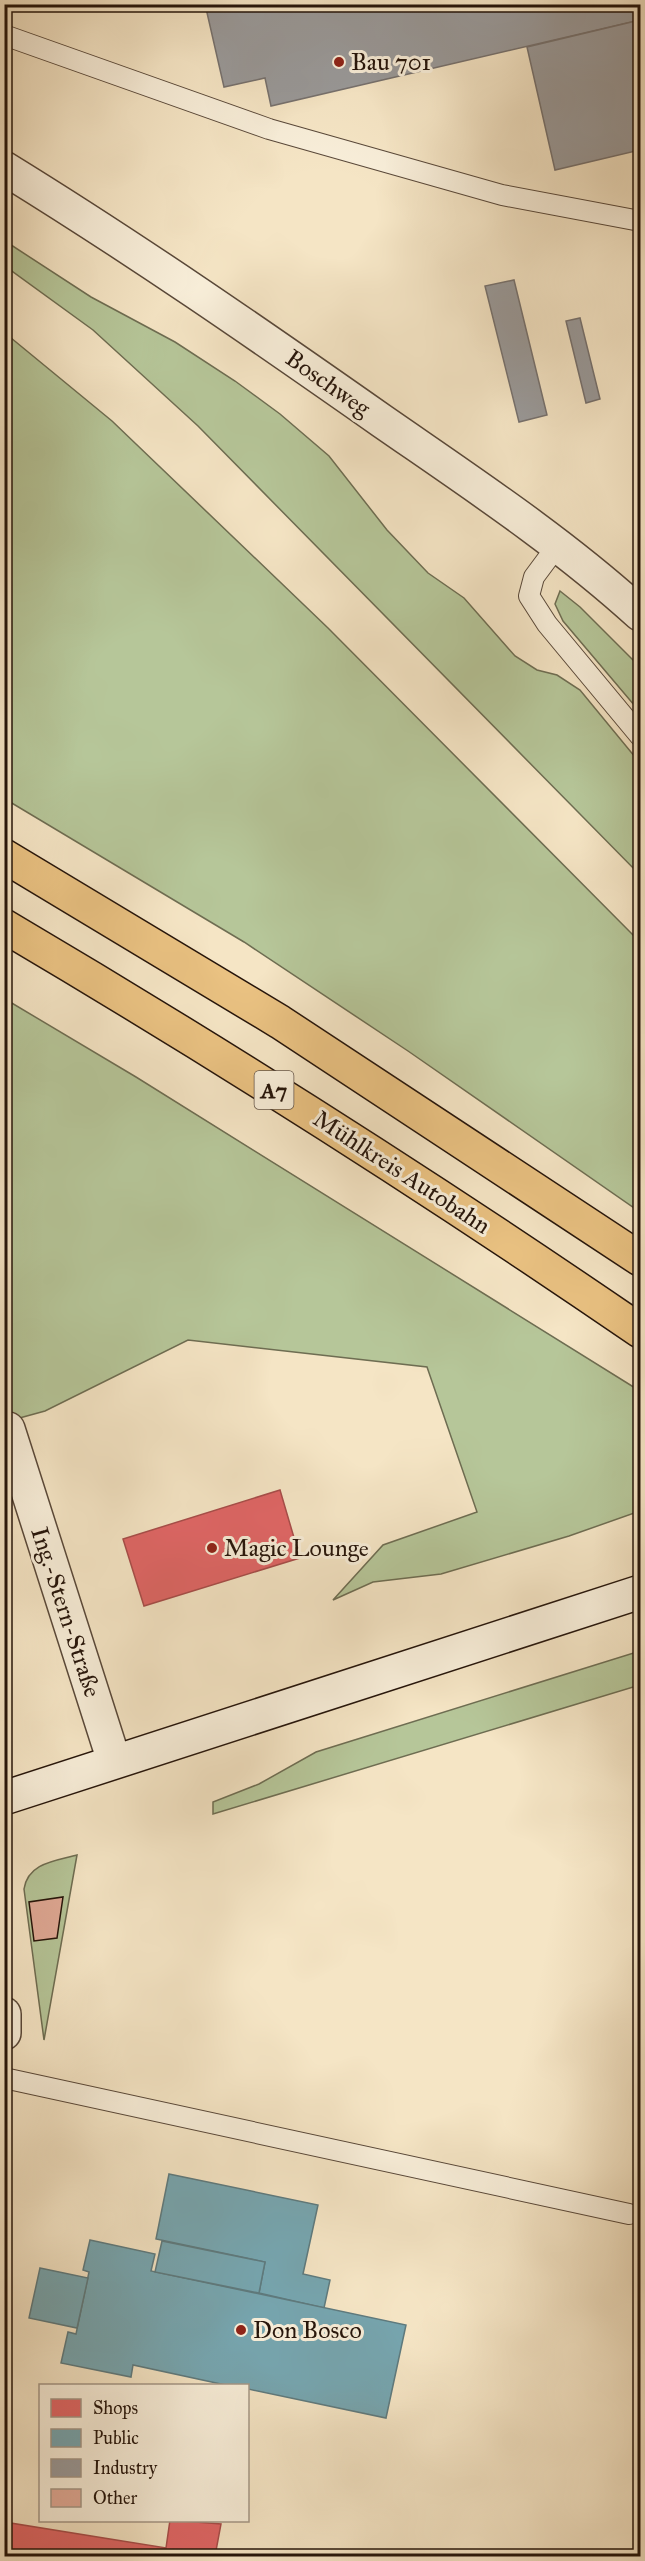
<svg xmlns="http://www.w3.org/2000/svg" width="645" height="2561" font-family="'IM FELL Great Primer',serif">
<style>
.green{fill:#b6c699;stroke:#6e6d52;stroke-width:1.5}
.shops{fill:#e06666;stroke:#a84d4a;stroke-width:1.5}
.public{fill:#76a5af;stroke:#5e7a7e;stroke-width:1.5}
.industry{fill:#999;stroke:#76716e;stroke-width:1.5}
.building{fill:#e1aa97;stroke:#25140a;stroke-width:1.5}
.lines{fill:none;stroke-linecap:round;stroke-linejoin:round}
.lane-casing{stroke:#594839;stroke-width:22}
.street-casing{stroke:#594839;stroke-width:36}
.secondary-casing{stroke:#25140a;stroke-width:36}
.highway-casing{stroke:#25140a;stroke-width:36}
.lane{stroke:#f8eed9;stroke-width:20}
.street{stroke:#f8eed9;stroke-width:33}
.secondary{stroke:#f8eed9;stroke-width:33}
.highway{stroke:#eac282;stroke-width:33}
.poi-dot{fill:#8f2418;stroke:#f8eed9;stroke-width:2}
.labels{text-anchor:middle;stroke-width:6;stroke-linejoin:round;paint-order:stroke}
.shield{fill:#f8eed9;stroke:#645548;stroke-width:1.5}
.shield-label{font-size:22px;font-weight:bold;fill:#25140a}
.poi-label{font-size:24px;fill:#25140a;stroke:#f8eed9;text-anchor:start}
.street-label{font-size:24px;fill:#25140a;stroke:#f8eed9}
</style>
<rect width="100%" height="100%" fill="#f5e5c5"/>
<filter id="stains"><feTurbulence type="fractalNoise" baseFrequency=".00333" numOctaves="4"/><feColorMatrix values="0 0 0 0 .2 0 0 0 0 .09 0 0 0 0 .02 0 0 0 .5 -.17"/></filter>
<radialGradient id="worn" r=".72"><stop offset=".6" stop-color="#630" stop-opacity="0"/><stop offset="1" stop-color="#630" stop-opacity=".3"/></radialGradient>
<!-- green -->
<g class="green">
<polygon points="5,241 91,297 175,342 235,381 280,414 329,456 387,530 428,573 464,598 515,656 537,670 557,675 580,690 640,763 640,875 198,426 93,330 5,266"/>
<polygon points="5,333 112,421 328,628 640,942 640,1212 408,1051 244,942 5,799"/>
<polygon points="560,591 580,607 640,667 640,712 563,621 555,604"/>
<polygon points="5,999 136,1077 640,1391 640,1511 569,1536 441,1574 373,1582 333,1600 383,1545 477,1512 427,1367 188,1340 45,1411 5,1422"/>
<polygon points="640,1651 640,1685 213,1814 213,1802 259,1784 316,1752"/>
<path d="M 77,1855 L 44,2040 L 24,1889 C 28,1863 55,1861 77,1855 Z"/>
</g>
<!-- shops -->
<g class="shops">
<polygon points="280,1490 300,1558 144,1606 123,1539"/>
<polygon points="170,2520 221,2524 215,2556 4,2556 4,2522 166,2548"/>
</g>
<!-- public -->
<g class="public">
<polygon points="169,2174 318,2205 303,2274 330,2280 324,2308 259,2293 265,2262 156,2239"/>
<polygon points="90,2240 155,2254 151,2271 406,2325 386,2418 248,2389 248,2386 230,2386 133,2365 131,2377 61,2363 68,2332 76,2334 89,2272 83,2270"/>
<polygon points="162,2241 265,2262 259,2293 155,2272"/>
<polygon points="40,2268 88,2278 77,2328 29,2318"/>
</g>
<!-- industry -->
<g class="industry">
<polygon points="205,4 640,4 640,20 271,106 265,78 224,87"/>
<polygon points="640,20 640,150 555,170 527,47"/>
<polygon points="514,280 547,415 519,422 485,286"/>
<polygon points="580,318 600,399 586,403 566,321"/>
</g>
<!-- building -->
<polygon class="building" points="63,1897 57,1938 34,1941 29,1902"/>
<g class="lines">
<defs>
<g id="lane">
<polyline points="4,35 269,129 502,195 640,221"/>
<polyline points="557,546 534,577 529,596 547,624 640,736"/>
<polyline points="4,2078 629,2214"/>
</g>
<g id="street">
<path d="M 4,168 C 134,248 258,334 382,421 C 470,482 561,542 640,614"/>
<polyline points="8,1429 114,1761"/>
<polyline points="4,2014 4,2033"/>
</g>
<polyline id="secondary" points="4,1798 640,1592"/>
<g id="highway">
<polyline points="4,856 280,1022 640,1259"/>
<path d="M 4,926 C 221,1054 433,1189 640,1331"/>
</g>
</defs>
<!-- lane casing -->
<use href="#lane" class="lane-casing"/>
<!-- street casing -->
<use href="#street" class="street-casing"/>
<!-- secondary casing -->
<use href="#secondary" class="secondary-casing"/>
<!-- highway casing -->
<use href="#highway" class="highway-casing"/>
<!-- lane -->
<use href="#lane" class="lane"/>
<!-- street -->
<use href="#street" class="street"/>
<!-- secondary -->
<use href="#secondary" class="secondary"/>
<!-- highway -->
<use href="#highway" class="highway"/>
</g>
<!-- markers -->
<g class="poi-dot">
<circle cx="339" cy="62" r="6"/>
<circle cx="212" cy="1548" r="6"/>
<circle cx="241" cy="2330" r="6"/>
</g>
<g class="labels">
<!-- shield labels -->
<rect class="shield" x="254.5" y="1071" width="39" height="38" rx="4.5"/>
<g class="shield-label">
<text x="274" y="1098">A7</text>
</g>
<!-- poi labels -->
<g class="poi-label">
<text x="351" y="70">Bau 701</text>
<text x="224" y="1556">Magic Lounge</text>
<text x="253" y="2338">Don Bosco</text>
</g>
<!-- street labels -->
<g class="street-label">
<text transform="translate(328 383) rotate(35)" y="8">Boschweg</text>
<text transform="translate(402 1172) rotate(33)" y="8">Mühlkreis Autobahn</text>
<text transform="translate(66 1612) rotate(72)" y="8">Ing.-Stern-Straße</text>
</g>
</g>
<!-- margin -->
<rect width="645" height="2561" fill="none" stroke="#f5e5c5" stroke-width="24"/>
<rect x="6" y="6" width="633" height="2549" fill="none" stroke="#25140a" stroke-width="3"/>
<rect x="12" y="12" width="621" height="2537" fill="none" stroke="#25140a" stroke-width="1.5"/>
<!-- legend -->
<rect x="39" y="2384" width="210" height="138" fill="#f8eed9" stroke="#a49786" stroke-width="1.5"/>
<rect x="51" y="2399" width="30" height="18" fill="#e06666" stroke="#a49786" stroke-width="1.5"/>
<text x="93" y="2414" font-size="18" fill="#25140a">Shops</text>
<rect x="51" y="2429" width="30" height="18" fill="#76a5af" stroke="#a49786" stroke-width="1.5"/>
<text x="93" y="2444" font-size="18" fill="#25140a">Public</text>
<rect x="51" y="2459" width="30" height="18" fill="#999999" stroke="#a49786" stroke-width="1.5"/>
<text x="93" y="2474" font-size="18" fill="#25140a">Industry</text>
<rect x="51" y="2489" width="30" height="18" fill="#e1aa97" stroke="#a49786" stroke-width="1.5"/>
<text x="93" y="2504" font-size="18" fill="#25140a">Other</text>
<rect width="100%" height="100%" filter="url(#stains)"/>
<rect width="100%" height="100%" fill="url(#worn)"/>
</svg>
